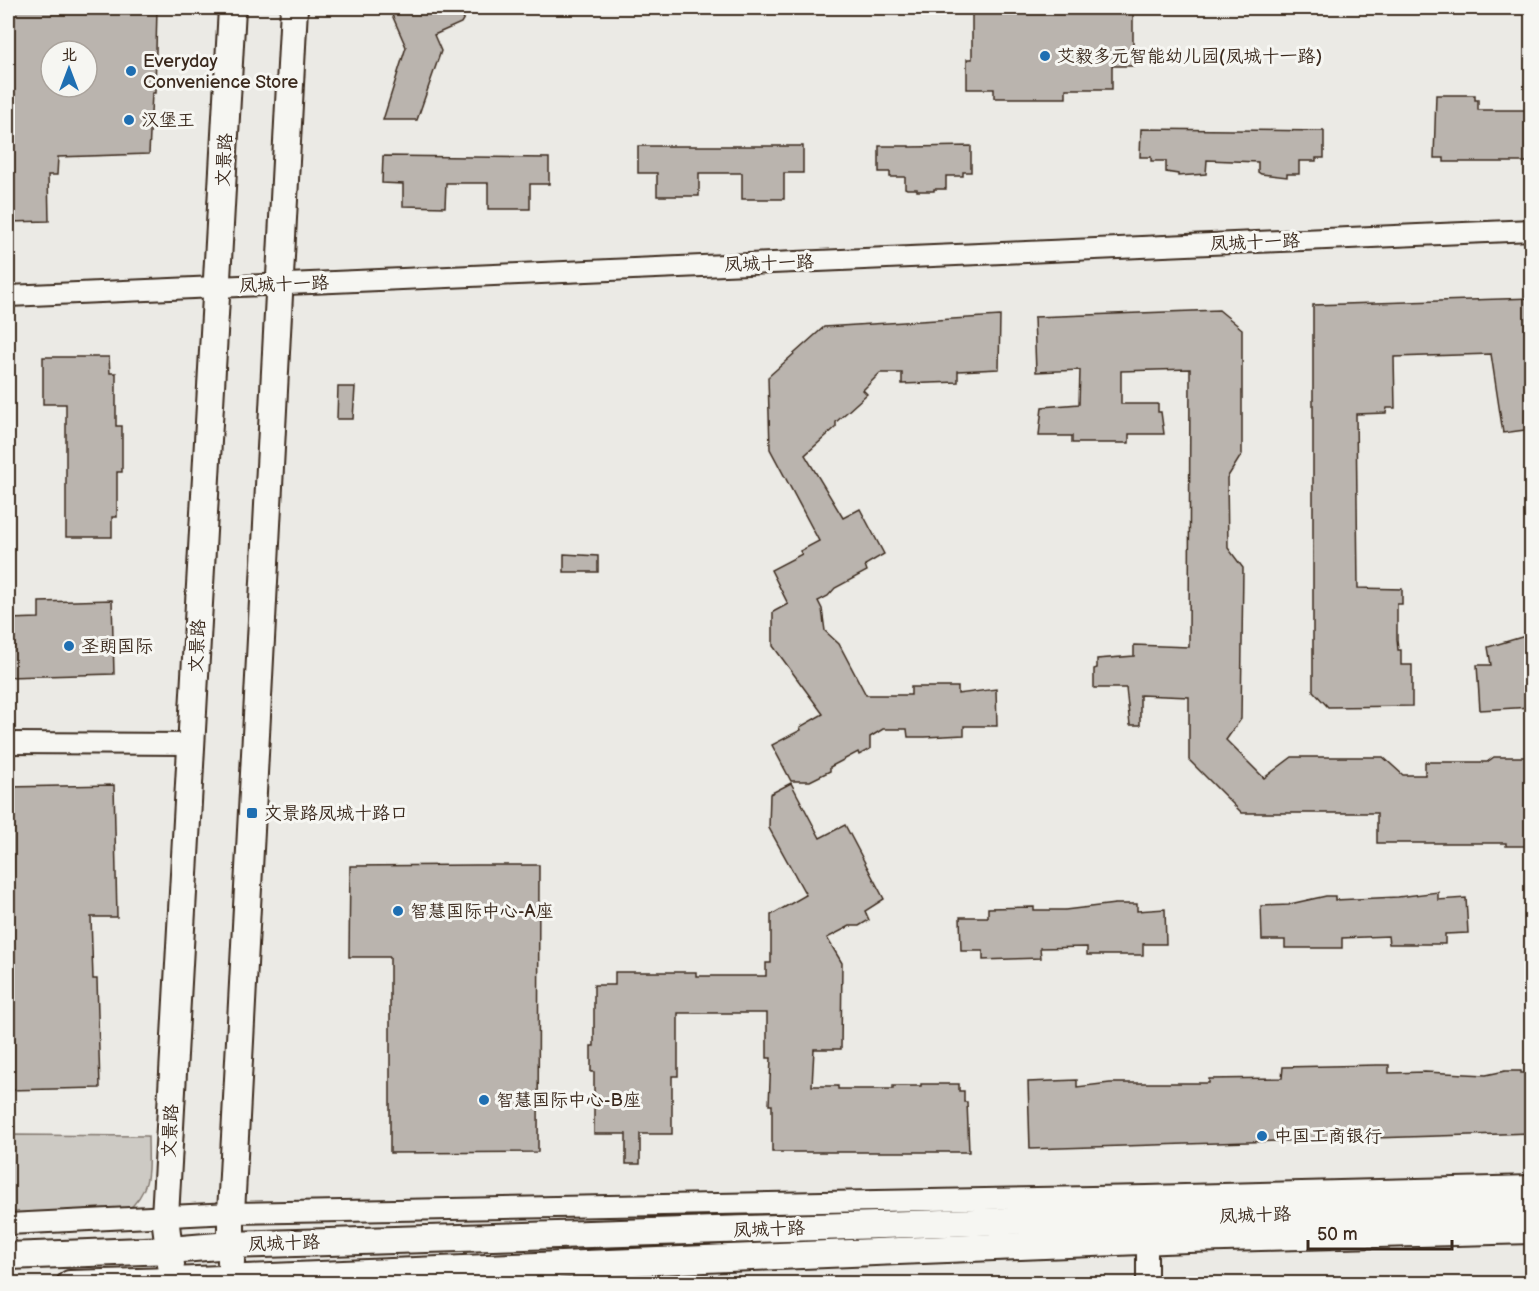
<svg xmlns="http://www.w3.org/2000/svg" width="1539" height="1291" font-family="'Balsamiq Sans','LXGW WenKai TC',sans-serif">
<style>
.green{fill:#cdcac4;stroke:#847a71;stroke-width:1.5}
.building{fill:#bab4ae;stroke:#3b2a1e;stroke-width:1.5;fill-rule:evenodd}
.lines{fill:none;stroke-linecap:round;stroke-linejoin:round}
.minor-casing{stroke:#3b2a1e;stroke-width:24}
.major-casing{stroke:#3b2a1e;stroke-width:30}
.minor{stroke:#f6f6f2;stroke-width:20}
.major{stroke:#f6f6f2;stroke-width:26}
.poi-dot{fill:#1f6fb2;stroke:#f6f6f2;stroke-width:2}
.labels{text-anchor:middle;stroke-width:6;stroke-linejoin:round;paint-order:stroke}
.poi-label{font-size:18px;fill:#3b2a1e;stroke:#f6f6f2;text-anchor:start}
.street-label{font-size:18px;fill:#3b2a1e;stroke:#f6f6f2}
</style>
<rect width="100%" height="100%" fill="#ebeae5"/>
<filter id="ink" filterUnits="userSpaceOnUse"><feTurbulence type="fractalNoise" baseFrequency=".0167" numOctaves="2"/><feDisplacementMap in="SourceGraphic" scale="12" xChannelSelector="R" yChannelSelector="G"/><feConvolveMatrix kernelMatrix="1 2 1 2 8 2 1 2 1" color-interpolation-filters="sRGB"/></filter>
<g filter="url(#ink)">
<!-- green -->
<path class="green" d="M 8,1135 L 148,1136 C 148,1169 153,1188 127,1211 L 8,1223 Z"/>
<!-- building -->
<g class="building">
<path d="M 8,8 L 157,8 L 155,93 L 152,93 L 149,154 L 58,157 L 57,175 L 48,175 L 49,221 L 8,222 ZM 51,51 L 87,51 L 87,87 L 51,87 Z"/>
<polygon points="389,8 470,8 461,23 434,35 441,51 417,120 383,120 406,47"/>
<polygon points="972,8 1133,8 1133,66 1112,66 1112,89 1066,89 1066,98 994,98 994,89 967,89 967,59 972,59"/>
<polygon points="1436,95 1475,95 1475,100 1478,100 1478,110 1532,110 1532,162 1444,162 1444,158 1434,158"/>
<polygon points="1141,129 1324,131 1324,158 1316,158 1316,161 1299,161 1299,174 1287,174 1287,177 1261,174 1258,172 1258,162 1207,160 1206,174 1178,176 1178,174 1166,172 1166,161 1151,161 1151,157 1140,157"/>
<polygon points="638,146 803,146 803,173 784,173 784,199 742,199 742,173 699,173 699,196 657,196 657,173 638,173"/>
<polygon points="879,146 909,146 909,147 971,146 971,172 963,172 963,176 946,176 946,189 934,189 934,191 917,191 917,189 907,189 905,188 905,177 890,177 890,172 879,172"/>
<polygon points="383,156 549,158 549,184 530,184 530,209 488,209 488,183 446,183 445,207 403,206 403,184 382,183"/>
<polygon points="1532,298 1532,429 1503,433 1491,354 1394,357 1395,408 1387,408 1386,413 1356,414 1358,588 1402,589 1402,604 1397,604 1397,639 1398,650 1401,650 1401,665 1412,665 1412,706 1328,707 1313,691 1313,305"/>
<polygon points="1219,310 1242,329 1242,454 1227,478 1228,548 1243,568 1241,719 1226,740 1264,778 1292,757 1383,757 1403,775 1425,775 1425,762 1487,762 1494,757 1532,757 1532,846 1506,846 1506,843 1377,843 1377,813 1242,813 1189,760 1189,697 1140,695 1140,725 1130,725 1126,688 1094,688 1094,669 1097,668 1097,659 1134,656 1134,645 1189,647 1190,369 1121,371 1121,404 1158,404 1158,412 1161,412 1164,434 1129,434 1129,443 1072,443 1072,436 1039,436 1042,407 1079,404 1080,370 1036,372 1034,317"/>
<polygon points="1000,316 999,369 958,371 958,382 902,384 902,373 880,373 863,390 867,394 836,422 836,427 805,455 843,518 860,509 884,554 865,565 867,571 835,588 828,596 818,601 822,609 825,631 839,644 866,695 911,695 911,687 958,687 958,694 996,689 997,726 964,726 964,735 925,737 908,737 907,729 883,729 870,737 870,749 859,755 858,752 830,767 830,771 810,781 791,781 772,745 801,730 800,727 823,714 773,646 773,612 788,604 771,570 802,554 800,551 819,541 770,449 768,377 824,327"/>
<polygon points="43,357 109,357 110,373 116,373 116,426 122,426 122,472 117,472 117,517 112,517 112,537 66,537 66,404 43,404"/>
<polygon points="338,387 355,387 353,419 337,419"/>
<polygon points="564,554 598,556 598,572 564,572"/>
<polygon points="112,600 114,674 8,677 8,619 39,618 39,602"/>
<polygon points="1532,634 1532,707 1480,710 1477,665 1491,665 1488,647"/>
<polygon points="791,783 820,838 845,825 884,899 865,911 869,920 859,926 850,926 827,938 842,963 841,1049 814,1049 812,1086 838,1086 838,1089 893,1089 893,1086 921,1086 921,1084 959,1084 959,1091 964,1091 964,1102 967,1102 969,1152 772,1152 772,1105 769,1105 771,1058 767,1058 767,1013 678,1013 678,1076 672,1076 672,1134 640,1134 640,1164 626,1164 626,1134 594,1134 594,1072 591,1072 591,1046 594,1046 594,985 615,985 615,972 696,972 696,976 766,976 766,963 771,963 771,915 806,895 769,828 770,794"/>
<polygon points="114,785 117,917 91,917 93,979 97,979 100,1088 8,1090 8,787"/>
<polygon points="477,865 539,865 538,1152 390,1153 390,957 349,957 350,866"/>
<polygon points="1438,892 1438,900 1466,898 1468,933 1445,934 1445,944 1389,944 1388,936 1342,938 1342,948 1285,948 1285,940 1262,940 1261,906 1289,905 1290,904 1326,896 1335,896 1335,900 1398,897"/>
<polygon points="1115,904 1137,904 1137,911 1165,909 1166,944 1143,944 1143,955 1087,955 1087,947 1040,948 1041,958 983,960 983,951 961,951 960,917 988,917 988,908 1034,907 1034,910 1065,910"/>
<polygon points="1377,1065 1389,1065 1389,1073 1425,1072 1486,1075 1505,1071 1521,1071 1521,1073 1532,1073 1532,1133 1030,1149 1028,1082 1077,1080 1077,1087 1110,1083 1209,1083 1209,1079 1282,1078 1283,1067"/>
</g>
<g class="lines">
<defs>
<g id="minor">
<polyline points="8,296 1532,230"/>
<polyline points="8,743 191,744"/>
<polyline points="8,1224 231,1213 1147,1196 1532,1186"/>
<polyline points="1147,1284 1147,1226"/>
</g>
<g id="major">
<polyline points="8,1256 170,1250 230,1245 1532,1205"/>
<polyline points="231,1262 231,1213 294,8"/>
<polyline points="171,1265 165,1217 232,8"/>
<polyline points="70,1284 172,1281 1188,1239 1532,1230"/>
</g>
</defs>
<!-- minor casing -->
<use href="#minor" class="minor-casing"/>
<!-- major casing -->
<use href="#major" class="major-casing"/>
<!-- minor -->
<use href="#minor" class="minor"/>
<!-- major -->
<use href="#major" class="major"/>
</g>
</g>
<!-- markers -->
<g class="poi-dot">
<circle cx="1045" cy="56" r="6"/>
<circle cx="131" cy="71" r="6"/>
<circle cx="129" cy="120" r="6"/>
<circle cx="69" cy="646" r="6"/>
<rect x="246" y="807" width="12" height="12" rx="3"/>
<circle cx="398" cy="911" r="6"/>
<circle cx="484" cy="1100" r="6"/>
<circle cx="1262" cy="1136" r="6"/>
</g>
<g class="labels">
<!-- poi labels -->
<g class="poi-label">
<text x="1057" y="62">艾毅多元智能幼儿园(凤城十一路)</text>
<text x="143" y="67">Everyday<tspan x="143" dy="21">Convenience Store</tspan></text>
<text x="141" y="126">汉堡王</text>
<text x="81" y="652">圣朗国际</text>
<text x="264" y="819">文景路凤城十路口</text>
<text x="410" y="917">智慧国际中心-A座</text>
<text x="496" y="1106">智慧国际中心-B座</text>
<text x="1274" y="1142">中国工商银行</text>
</g>
<!-- street labels -->
<g class="street-label">
<text transform="translate(224 160) rotate(-87)" y="6">文景路</text>
<text transform="translate(1255 242) rotate(-2)" y="6">凤城十一路</text>
<text transform="translate(769 263) rotate(-2)" y="6">凤城十一路</text>
<text transform="translate(284 284) rotate(-2)" y="6">凤城十一路</text>
<text transform="translate(197 646) rotate(-87)" y="6">文景路</text>
<text transform="translate(170 1131) rotate(-87)" y="6">文景路</text>
<text transform="translate(1255 1215) rotate(-2)" y="6">凤城十路</text>
<text transform="translate(769 1229) rotate(-2)" y="6">凤城十路</text>
<text transform="translate(284 1243) rotate(-2)" y="6">凤城十路</text>
</g>
</g>
<!-- margin -->
<rect width="1539" height="1291" fill="none" stroke="#f6f6f2" stroke-width="30"/>
<rect x="15" y="15" width="1509" height="1261" fill="none" stroke="#3b2a1e" stroke-width="2" filter="url(#ink)"/>
<!-- north arrow -->
<g transform="translate(69 69)"><circle r="28" fill="#f6f6f2" stroke="#aba49d" stroke-width="1.5"/>
<path d="M0-4.5L10 22L0 15L-10 22Z" fill="#1f6fb2"/>
<text y="-9" font-size="16" font-weight="bold" text-anchor="middle" fill="#3b2a1e">北</text>
</g>
<!-- scale -->
<path d="M1308 1240v9h144v-9" fill="none" stroke="#3b2a1e" stroke-width="3"/>
<text x="1317" y="1240" font-size="18" fill="#3b2a1e" stroke="#f6f6f2" stroke-width="4.5" paint-order="stroke">50 m</text>
</svg>
